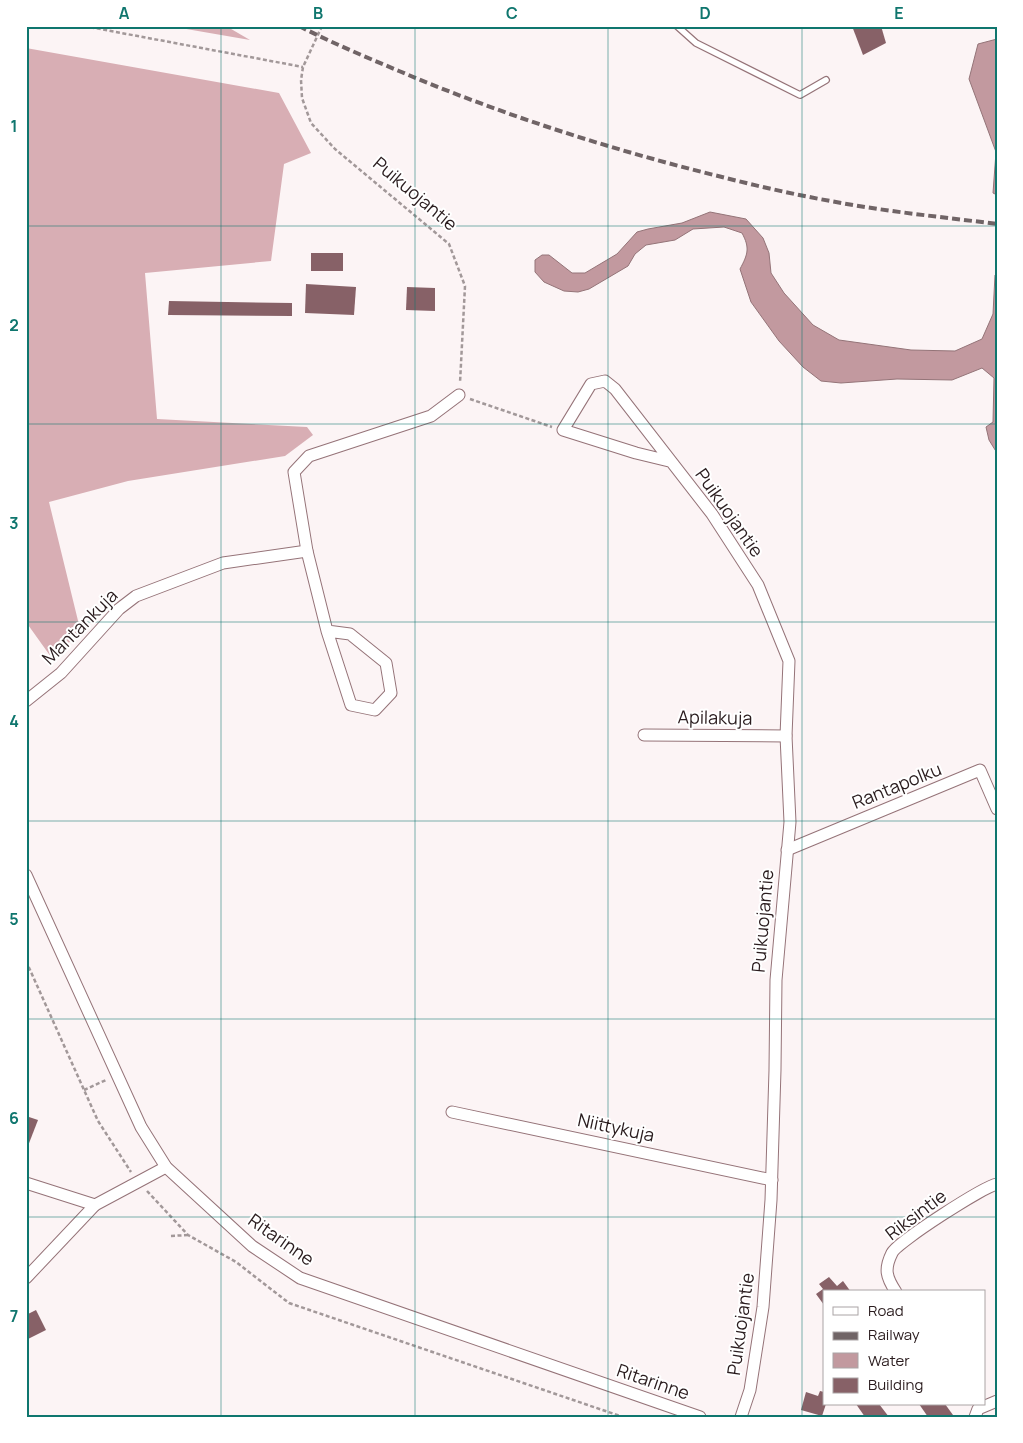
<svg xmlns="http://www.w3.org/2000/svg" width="1023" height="1443" font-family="Manrope,sans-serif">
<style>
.forest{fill:#d8aeb4}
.water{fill:#c2999f;stroke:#947478}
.building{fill:#876167}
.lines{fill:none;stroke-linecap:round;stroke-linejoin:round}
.service-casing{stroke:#957378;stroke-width:8}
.minor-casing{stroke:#957378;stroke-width:13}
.path{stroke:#a29899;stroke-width:2.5;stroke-dasharray:4 2.5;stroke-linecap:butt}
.service{stroke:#fff;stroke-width:5.5}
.minor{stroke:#fff;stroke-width:11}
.rail{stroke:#706466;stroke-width:4;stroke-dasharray:8 4;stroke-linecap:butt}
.grid{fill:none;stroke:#0f766e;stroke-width:1;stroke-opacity:0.55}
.labels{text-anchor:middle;stroke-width:4;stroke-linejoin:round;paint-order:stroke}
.street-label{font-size:18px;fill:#2a1c1e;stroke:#fff}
.neatline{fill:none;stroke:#0f766e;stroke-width:2}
.grid-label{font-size:16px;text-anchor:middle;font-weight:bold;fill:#0f766e}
</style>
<rect width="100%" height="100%" fill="#fcf4f5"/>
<!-- forest -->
<g class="forest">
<polygon points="169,26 226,26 250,40"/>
<polygon points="26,48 279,93 311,153 284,164 271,261 145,273 157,419 307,427 313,435 285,456 128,481 49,502 81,633 51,657 26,622"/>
</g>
<!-- water -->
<g class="water">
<polygon points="997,39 997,195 993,193 996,152 969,79 978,44"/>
<path d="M 710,212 L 746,219 L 763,238 L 769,253 L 771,273 L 784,293 L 813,325 L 839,340 L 911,350 L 955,351 L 982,339 L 993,314 L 995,275 L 997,274 L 997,453 L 989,440 L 986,427 L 993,422 L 994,378 L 982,368 L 952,380 L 897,379 L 841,383 L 821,381 L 803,367 L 779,341 L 751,302 L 740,269 C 748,254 750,248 742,233 L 724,227 L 693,229 L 675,240 L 646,245 L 635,254 L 628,266 L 589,289 L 578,292 L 564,291 L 544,282 L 535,272 L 535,260 L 542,255 L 549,255 L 572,273 L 585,273 L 617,254 L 637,232 L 648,229 L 682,223 Z"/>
</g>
<!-- building -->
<g class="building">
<polygon points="852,26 881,26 886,43 863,55"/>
<rect x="311" y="253" width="32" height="18"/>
<polygon points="306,284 356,287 354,315 305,313"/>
<polygon points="407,287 435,288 435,311 406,310"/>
<polygon points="169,301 292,303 292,316 168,315"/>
<polygon points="26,1116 38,1120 26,1151"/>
<polygon points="829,1277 837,1286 843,1281 851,1292 824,1292 824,1305 816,1294 823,1289 819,1284"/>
<polygon points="36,1310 46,1330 26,1340 26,1315"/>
<polygon points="820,1391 824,1392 824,1404 826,1404 822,1416 801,1410 806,1392 818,1396"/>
<polygon points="856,1404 879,1404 889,1417 865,1417"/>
<polygon points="919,1404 945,1404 953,1415 950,1417 928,1417"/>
</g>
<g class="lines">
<defs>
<polyline id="service" points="677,26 696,43 800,95 826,80"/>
<g id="minor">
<polyline points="669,461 636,453 563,430 591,384 605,381 615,389 712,514 758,585 789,661 786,736 790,822 776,980 775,1070 771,1200 763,1307 750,1390 741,1417"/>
<polyline points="327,631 350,634 386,663 391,693 375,710 351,705 327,631 307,551 294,472 309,456 431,416 459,395"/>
<polyline points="26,701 61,673 119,609 136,596 223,563 307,551"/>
<polyline points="644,735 786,736"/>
<polyline points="787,850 980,770 997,809"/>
<polyline points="26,875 141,1127 166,1167 252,1246 300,1278 700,1417"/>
<polyline points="452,1112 772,1180"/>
<polyline points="26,1183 95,1205 166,1167"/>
<polyline points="26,1278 95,1205"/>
<path d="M 896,1292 C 886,1277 884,1269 892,1253 C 897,1242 983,1187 997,1184"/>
<polyline points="975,1417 978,1409 997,1401"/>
</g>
</defs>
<!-- service casing -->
<use href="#service" class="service-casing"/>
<!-- minor casing -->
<use href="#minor" class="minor-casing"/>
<!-- path -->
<g class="path">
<polyline points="84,26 303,67"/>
<polyline points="322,26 303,67 301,80 302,98 311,123 335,149 449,244 465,286 460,383"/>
<polyline points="470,399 552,427"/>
<polyline points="26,961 98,1121 131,1172"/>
<polyline points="84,1090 106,1080"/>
<polyline points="147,1191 188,1235 236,1262 289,1303 623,1417"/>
<polyline points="171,1236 188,1235"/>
</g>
<!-- service -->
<use href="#service" class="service"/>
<!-- minor -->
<use href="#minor" class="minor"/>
<!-- rail -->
<path class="rail" d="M 299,26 C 332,43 366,57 399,71 C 503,115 609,149 718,176 C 757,186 796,195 836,202 C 889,212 943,217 997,224"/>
</g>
<!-- grid -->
<path class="grid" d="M 221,26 L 221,1417M 415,26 L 415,1417M 608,26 L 608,1417M 802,26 L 802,1417M 26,226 L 997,226M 26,424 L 997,424M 26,622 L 997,622M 26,821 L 997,821M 26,1019 L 997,1019M 26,1217 L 997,1217"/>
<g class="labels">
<!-- street labels -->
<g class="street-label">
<text transform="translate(415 194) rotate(40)" y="6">Puikuojantie</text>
<text transform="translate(729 513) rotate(55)" y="6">Puikuojantie</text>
<text transform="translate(80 627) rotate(-45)" y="6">Mantankuja</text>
<text transform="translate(715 718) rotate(1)" y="6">Apilakuja</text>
<text transform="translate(897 786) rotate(-22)" y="6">Rantapolku</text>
<text transform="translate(763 921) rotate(-85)" y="6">Puikuojantie</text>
<text transform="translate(616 1128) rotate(12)" y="6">Niittykuja</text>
<text transform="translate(916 1215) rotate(-37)" y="6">Riksintie</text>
<text transform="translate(281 1240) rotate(35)" y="6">Ritarinne</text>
<text transform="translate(741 1324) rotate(-82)" y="6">Puikuojantie</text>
<text transform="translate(653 1382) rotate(19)" y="6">Ritarinne</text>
</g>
</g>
<!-- border -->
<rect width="1023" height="1443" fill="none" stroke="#ffffff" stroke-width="55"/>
<!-- legend -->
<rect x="823" y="1290" width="162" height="115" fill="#ffffff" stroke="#aaa4a5"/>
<rect x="833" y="1307" width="25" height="8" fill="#ffffff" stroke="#aaa4a5"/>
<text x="868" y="1316" font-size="15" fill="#2a1c1e">Road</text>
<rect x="833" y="1332" width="25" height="8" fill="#706466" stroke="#aaa4a5"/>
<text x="868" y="1340" font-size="15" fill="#2a1c1e">Railway</text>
<rect x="833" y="1353" width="25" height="15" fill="#c2999f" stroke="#aaa4a5"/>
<text x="868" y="1366" font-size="15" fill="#2a1c1e">Water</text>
<rect x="833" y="1378" width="25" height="15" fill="#876167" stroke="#aaa4a5"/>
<text x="868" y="1390" font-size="15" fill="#2a1c1e">Building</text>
<rect x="28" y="28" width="968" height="1388" class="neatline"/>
<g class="grid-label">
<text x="124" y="19">A</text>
<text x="318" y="19">B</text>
<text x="512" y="19">C</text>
<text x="705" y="19">D</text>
<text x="899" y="19">E</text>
<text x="14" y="132">1</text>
<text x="14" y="331">2</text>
<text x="14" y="529">3</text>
<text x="14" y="727">4</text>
<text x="14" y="925">5</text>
<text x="14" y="1124">6</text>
<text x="14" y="1322">7</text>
</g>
</svg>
